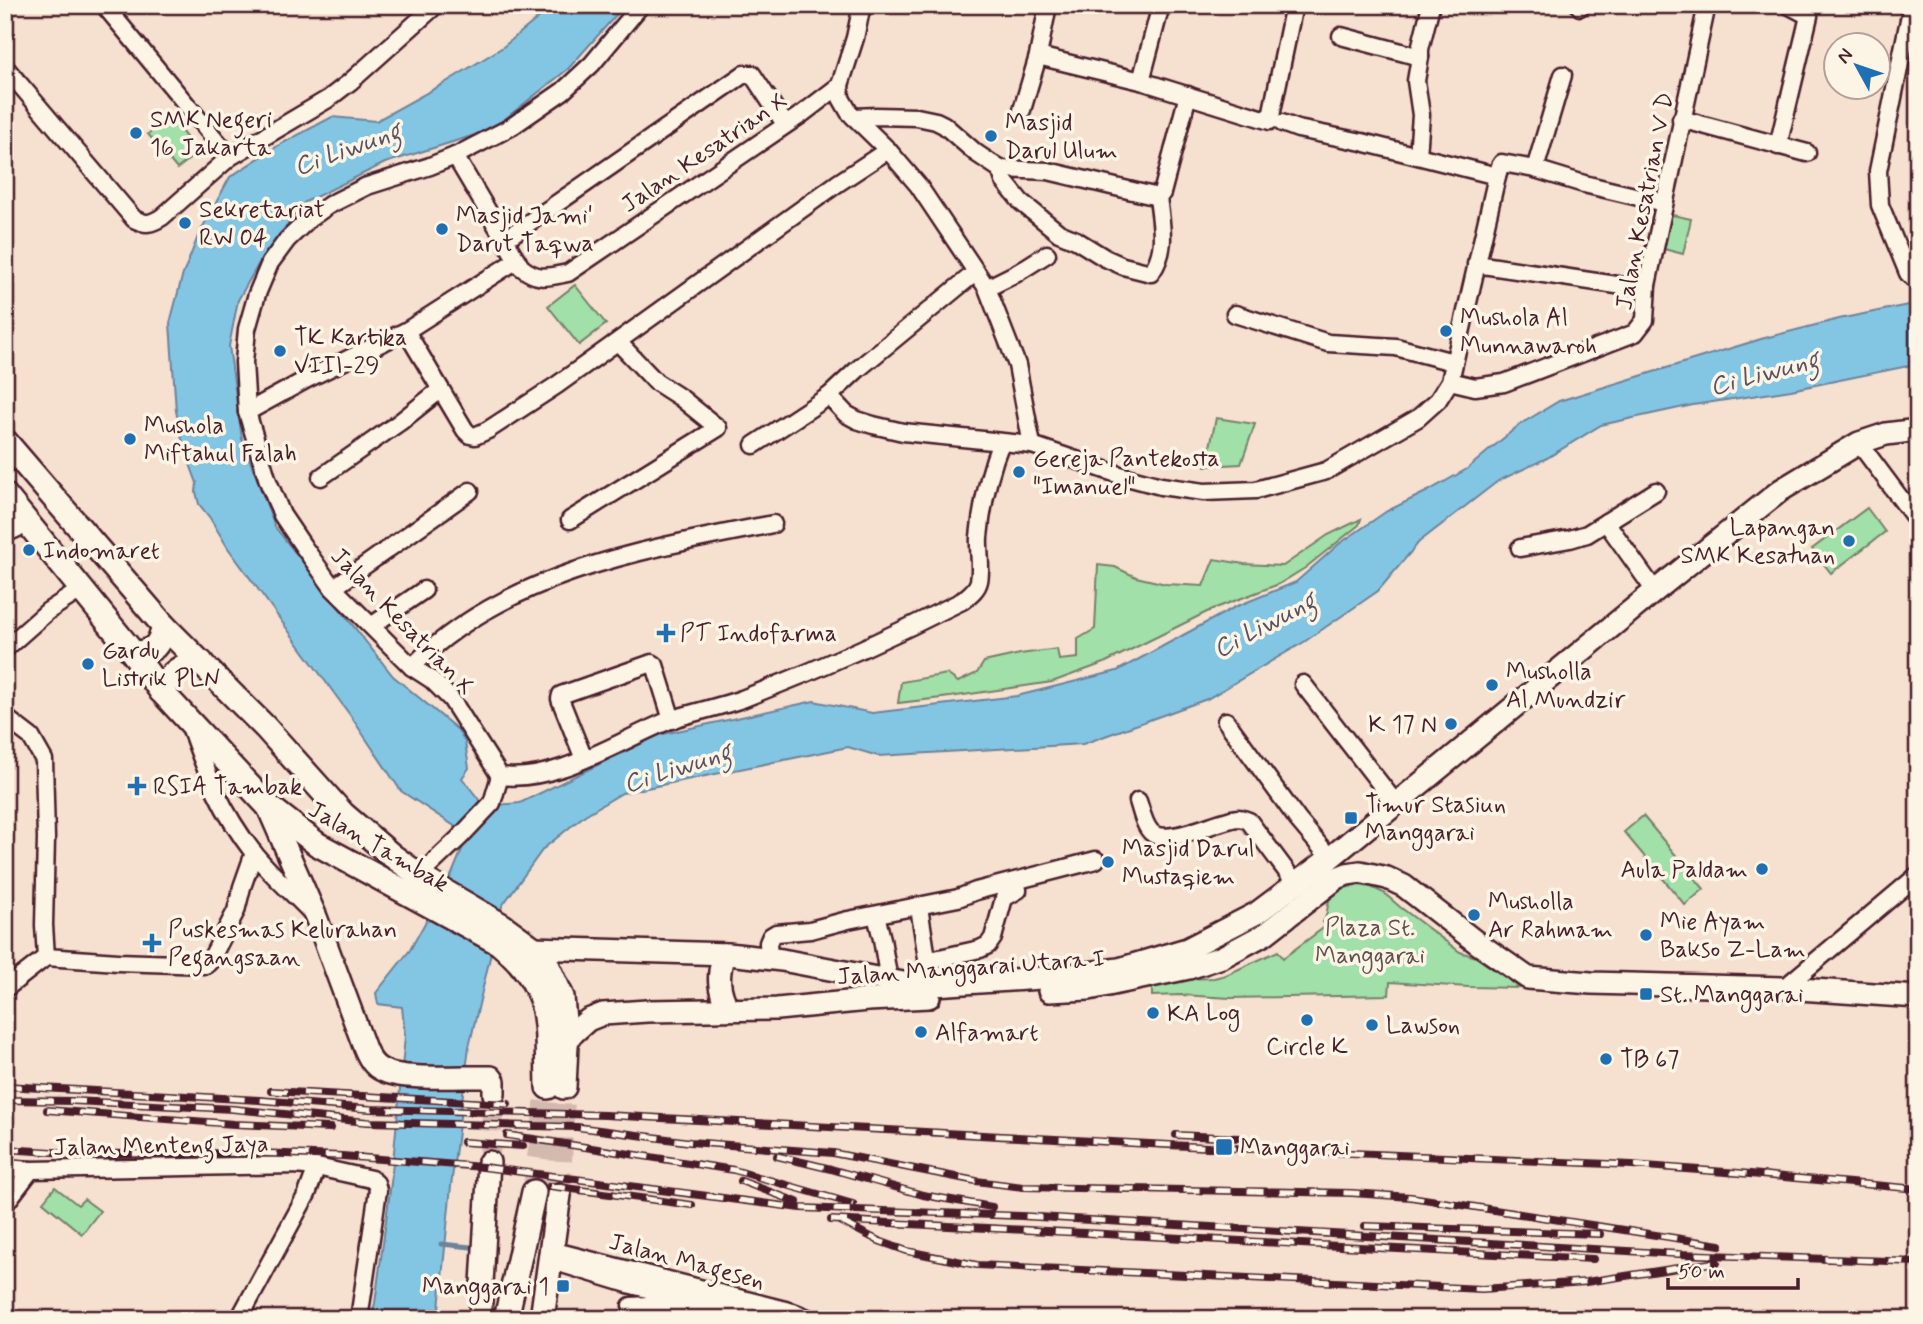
<svg xmlns="http://www.w3.org/2000/svg" width="1923" height="1324" font-family="Mynerve,sans-serif">
<style>
.green{fill:#a1e0a8;stroke:#76806a;stroke-width:2}
.water{fill:#83c6e4;stroke:#6c839a;stroke-width:2}
.lines{fill:none;stroke-linecap:round;stroke-linejoin:round}
.stream{stroke:#6c839a;stroke-width:5}
.secondary-tunnel{stroke:#d4b9af;stroke-width:21;stroke-dasharray:21 10;stroke-linecap:butt}
.primary-tunnel{stroke:#d4b9af;stroke-width:23;stroke-dasharray:23 11;stroke-linecap:butt}
.street-casing{stroke:#4a1f2b;stroke-width:21}
.secondary-casing{stroke:#4a1f2b;stroke-width:26}
.primary-casing{stroke:#4a1f2b;stroke-width:28}
.street{stroke:#fcf5e5;stroke-width:16}
.secondary{stroke:#fcf5e5;stroke-width:21}
.primary{stroke:#fcf5e5;stroke-width:23}
.rail-casing{stroke:#4a1f2b;stroke-width:8}
.rail{stroke:#fcf5e5;stroke-width:5;stroke-dasharray:16;stroke-linecap:butt}
.poi-dot{fill:#1f6fb2;stroke:#fcf5e5;stroke-width:2.5}
.labels{text-anchor:middle;stroke-width:7;stroke-linejoin:round;paint-order:stroke}
.poi-label{font-size:24px;fill:#4a1f2b;stroke:#fcf5e5;text-anchor:start}
.street-label{font-size:24px;fill:#4a1f2b;stroke:#fcf5e5}
.park-label{font-size:24px;fill:#604f4a;stroke:#fcf5e5}
.water-label{font-size:26px;font-style:italic;fill:#5b5162;stroke:#fcf5e5}
</style>
<rect width="100%" height="100%" fill="#f6e0d0"/>
<filter id="ink" filterUnits="userSpaceOnUse"><feTurbulence type="fractalNoise" baseFrequency=".0143" numOctaves="2"/><feDisplacementMap in="SourceGraphic" scale="14" xChannelSelector="R" yChannelSelector="G"/><feConvolveMatrix kernelMatrix="1 2 1 2 8 2 1 2 1" color-interpolation-filters="sRGB"/></filter>
<g filter="url(#ink)">
<!-- green -->
<g class="green">
<polygon points="169,116 198,152 177,169 148,134"/>
<polygon points="1668,214 1691,219 1683,254 1660,248"/>
<polygon points="575,285 606,324 579,345 548,306"/>
<polygon points="1216,418 1255,424 1241,464 1206,466"/>
<polygon points="1867,508 1885,532 1831,573 1812,549"/>
<polygon points="1361,519 1359,525 1305,568 1279,584 1213,609 1104,663 1052,682 950,697 898,703 901,682 947,674 958,682 977,673 984,662 1020,654 1057,649 1059,660 1078,658 1078,639 1095,629 1098,565 1115,567 1136,577 1166,584 1203,586 1214,559 1244,564 1283,566 1328,535"/>
<polygon points="1643,816 1704,889 1685,905 1624,832"/>
<path d="M 1358,885 L 1371,887 L 1384,893 L 1400,907 L 1460,952 L 1476,957 L 1520,988 L 1469,987 L 1390,982 L 1389,995 L 1230,998 L 1182,995 L 1152,996 L 1152,986 L 1181,979 L 1214,978 L 1226,975 L 1278,951 L 1283,958 L 1326,926 L 1323,922 C 1329,914 1326,906 1330,898 C 1335,889 1350,887 1358,885 Z"/>
<polygon points="55,1187 78,1205 84,1199 100,1211 82,1234 43,1202"/>
</g>
<!-- water -->
<polygon class="water" points="554,5 625,5 568,69 491,130 385,163 305,202 259,263 238,300 229,346 242,439 275,527 393,676 458,730 465,742 469,768 462,778 484,806 520,803 659,735 814,701 872,713 1017,696 1117,671 1235,607 1296,582 1339,544 1387,511 1428,491 1467,469 1519,425 1559,401 1761,339 1839,319 1918,303 1918,364 1791,390 1693,405 1601,425 1547,458 1498,481 1419,542 1378,591 1304,642 1207,699 1083,744 878,756 848,747 622,793 585,815 543,849 502,906 469,1047 451,1186 438,1319 371,1319 375,1303 391,1183 405,1036 402,1007 378,1004 376,993 410,950 452,874 468,835 401,791 350,715 228,548 210,518 199,504 196,492 197,483 184,448 176,411 170,323 182,277 199,234 230,177 279,145 332,117 376,121 443,84 503,47"/>
<g class="lines">
<!-- stream -->
<polyline class="stream" points="441,1244 471,1247"/>
<!-- secondary-tunnel -->
<polyline class="secondary-tunnel" points="489,1162 494,1094"/>
<!-- primary-tunnel -->
<g class="primary-tunnel">
<polyline points="534,1192 548,1087"/>
<polyline points="559,1195 564,1087"/>
</g>
<defs>
<g id="street">
<polyline points="104,5 230,157"/>
<polyline points="862,5 855,38 840,85 841,98 849,112 888,150 918,185 987,288 1017,365 1032,445"/>
<polyline points="1912,5 1878,171 1880,205 1908,273 1913,278 1918,279"/>
<polyline points="1580,7 1581,5"/>
<polyline points="1341,36 1420,57"/>
<polyline points="1038,56 1141,81 1270,121 1294,5"/>
<path d="M 5,67 L 134,219 C 146,225 151,224 162,217 L 230,157 L 328,99 L 350,82 L 436,5"/>
<polyline points="1141,81 1161,5"/>
<polyline points="1022,110 1038,56 1048,5"/>
<polyline points="854,117 876,116 917,117 936,121 944,125 976,153 1000,169 1048,171 1158,197"/>
<polyline points="1681,119 1807,153"/>
<polyline points="1282,123 1298,129 1362,142 1497,176"/>
<polyline points="1778,146 1809,16 1788,5"/>
<path d="M 455,156 L 521,267 C 538,281 547,277 568,273 L 802,114 L 840,85"/>
<polyline points="1418,156 1421,115 1416,81 1420,57 1420,49 1431,5"/>
<path d="M 1000,169 L 1004,181 L 1021,202 L 1059,233 L 1076,240 L 1105,258 L 1123,266 L 1151,273 C 1168,249 1161,225 1158,197"/>
<polyline points="1535,169 1563,75"/>
<polyline points="1158,197 1162,193 1188,95"/>
<polyline points="504,240 744,74 752,74 754,77 785,124"/>
<polyline points="1476,264 1623,286 1647,285"/>
<polyline points="987,288 1017,273 1047,254"/>
<polyline points="1235,314 1328,343 1396,347 1453,362"/>
<polyline points="406,331 465,430 470,435 475,436 488,430 557,385 838,183 888,150"/>
<polyline points="1450,381 1475,387 1504,383 1635,333 1645,320 1647,285 1707,5"/>
<polyline points="829,396 846,414 857,420 873,425 903,432 1032,445 1123,476 1161,486 1204,492 1256,490 1326,471 1418,418 1438,400 1450,381 1497,176 1500,166 1502,163 1535,169 1584,184 1664,203"/>
<polyline points="247,412 309,378 406,331 517,260"/>
<polyline points="1859,443 1918,522"/>
<polyline points="754,445 829,396 858,369 976,272"/>
<polyline points="321,477 400,422 440,390"/>
<polyline points="570,520 718,428 681,398 656,382 618,342"/>
<polyline points="1606,522 1655,591"/>
<polyline points="5,534 29,523"/>
<polyline points="1520,548 1570,539 1587,534 1656,491"/>
<polyline points="333,588 470,491"/>
<polyline points="377,622 424,590"/>
<polyline points="5,649 48,611 82,589"/>
<path d="M 412,667 C 503,573 649,548 773,524"/>
<polyline points="1303,684 1396,804"/>
<polyline points="5,717 31,737 44,760 46,838 44,925 46,957 118,962 206,965 210,961 236,911 242,887 254,853"/>
<polyline points="1226,721 1298,820 1330,858"/>
<path d="M 190,726 C 206,773 222,812 253,852 C 269,873 291,891 309,910"/>
<polyline points="584,759 560,699 561,695 652,663 655,665 672,720"/>
<polyline points="500,776 451,699 432,680 412,667 333,588 303,546 282,515 268,481 247,412 244,362 247,329 257,294 270,263 287,240 309,219 329,205 367,186 430,166 455,156 511,127 563,91 592,64 641,5"/>
<path d="M 500,776 C 557,783 618,741 670,720 C 694,712 719,707 742,699 C 817,670 891,637 962,601 C 969,595 977,590 979,581 C 982,567 978,551 979,537 C 982,506 989,472 1001,442"/>
<path d="M 1138,801 C 1141,810 1144,825 1151,832 C 1167,848 1219,819 1238,818 C 1243,818 1245,820 1249,821 L 1296,884"/>
<polyline points="420,875 459,838 492,803 500,776"/>
<polyline points="919,907 928,965"/>
<polyline points="876,915 882,939 889,981"/>
<polyline points="769,959 768,943 771,936 776,933 810,930 848,920 958,898 976,891 1096,860"/>
<polyline points="919,986 928,965 935,959 980,949 988,945 993,938 1004,898 1018,890 1016,881"/>
<polyline points="1784,988 1918,875"/>
<polyline points="5,989 46,957"/>
<polyline points="5,1168 31,1170 294,1165 317,1167 371,1179 376,1183 378,1190 359,1319"/>
<polyline points="5,1204 31,1170"/>
<polyline points="551,1250 793,1312 810,1319"/>
<polyline points="549,1260 628,1284 764,1319"/>
<polyline points="631,1306 648,1305 722,1318"/>
<polyline points="239,1319 307,1194 317,1167"/>
</g>
<g id="secondary">
<path d="M 267,805 L 316,917 L 365,1049 C 369,1058 373,1066 382,1070 C 402,1081 465,1076 491,1077 L 494,1081 L 494,1094"/>
<polyline points="533,948 728,954 782,960 919,986 1056,977 1119,969 1187,949 1257,913 1330,858 1655,591 1781,490 1859,443 1886,434 1918,430"/>
<path d="M 724,954 C 717,975 718,990 728,1009"/>
<polyline points="1049,991 1089,989 1189,968 1222,957 1265,934 1337,878 1347,874 1360,872 1387,878 1404,886 1476,942 1528,978 1591,983 1784,988 1918,997"/>
<polyline points="566,1045 570,1036 588,1020 603,1014 647,1011 777,1009 868,1000 929,997"/>
<polyline points="480,1319 489,1162"/>
</g>
<g id="primary">
<polyline points="5,441 164,626 265,727 343,814 391,855 430,883 503,926 533,948 546,962 562,997 566,1045 564,1087"/>
<path d="M 5,495 L 134,654 L 161,691 L 267,805 L 317,844 L 499,943 C 554,988 546,1023 548,1087"/>
<path d="M 134,654 C 155,651 159,646 164,626"/>
<path d="M 161,691 C 170,673 181,664 201,662"/>
<polyline points="506,1319 534,1192"/>
<polyline points="542,1319 559,1195"/>
</g>
</defs>
<!-- street casing -->
<use href="#street" class="street-casing"/>
<!-- secondary casing -->
<use href="#secondary" class="secondary-casing"/>
<!-- primary casing -->
<use href="#primary" class="primary-casing"/>
<!-- street -->
<use href="#street" class="street"/>
<!-- secondary -->
<use href="#secondary" class="secondary"/>
<!-- primary -->
<use href="#primary" class="primary"/>
<defs>
<g id="rail">
<polyline points="5,1086 259,1100 370,1109 605,1115 1207,1147 1632,1165 1739,1173 1918,1189"/>
<polyline points="271,1091 508,1104"/>
<polyline points="5,1100 74,1101 233,1109 367,1122 577,1127 690,1142 833,1153 976,1181 1023,1187 1352,1193 1411,1197 1720,1245"/>
<polyline points="47,1110 234,1124 330,1128"/>
<polyline points="507,1135 734,1170 853,1204"/>
<polyline points="1176,1135 1239,1138"/>
<polyline points="463,1142 523,1146"/>
<polyline points="5,1149 83,1154 257,1153 342,1156 483,1167 800,1208 1021,1216 1679,1254 1918,1262"/>
<polyline points="777,1156 831,1169 923,1195 992,1207"/>
<polyline points="741,1181 797,1202"/>
<polyline points="550,1186 692,1205"/>
<polyline points="831,1220 1593,1259"/>
<polyline points="842,1222 879,1241 907,1251 977,1265 1482,1289 1586,1282 1717,1262"/>
<polyline points="1365,1226 1600,1234"/>
</g>
</defs>
<!-- rail casing -->
<use href="#rail" class="rail-casing"/>
<!-- rail -->
<use href="#rail" class="rail"/>
</g>
</g>
<!-- markers -->
<g class="poi-dot">
<circle cx="136" cy="133" r="7"/>
<circle cx="991" cy="136" r="7"/>
<circle cx="185" cy="223" r="7"/>
<circle cx="442" cy="229" r="7"/>
<circle cx="1446" cy="331" r="7"/>
<circle cx="280" cy="351" r="7"/>
<circle cx="130" cy="439" r="7"/>
<circle cx="1019" cy="472" r="7"/>
<circle cx="1849" cy="541" r="7"/>
<circle cx="29" cy="550" r="7"/>
<path d="M662.5 622.5h7v7h7v7h-7v7h-7v-7h-7v-7h7z"/>
<circle cx="88" cy="664" r="7"/>
<circle cx="1492" cy="685" r="7"/>
<circle cx="1451" cy="724" r="7"/>
<path d="M133.5 775.5h7v7h7v7h-7v7h-7v-7h-7v-7h7z"/>
<rect x="1344" y="811" width="14" height="14" rx="3.5"/>
<circle cx="1108" cy="862" r="7"/>
<circle cx="1762" cy="869" r="7"/>
<circle cx="1474" cy="915" r="7"/>
<circle cx="1646" cy="935" r="7"/>
<path d="M148.5 932.5h7v7h7v7h-7v7h-7v-7h-7v-7h7z"/>
<rect x="1639" y="987" width="14" height="14" rx="3.5"/>
<circle cx="1153" cy="1013" r="7"/>
<circle cx="1307" cy="1020" r="7"/>
<circle cx="1372" cy="1025" r="7"/>
<circle cx="921" cy="1032" r="7"/>
<circle cx="1606" cy="1059" r="7"/>
<rect x="1215" y="1138" width="18" height="18" rx="3.5"/>
<rect x="556" y="1279" width="14" height="14" rx="3.5"/>
</g>
<g class="labels">
<!-- poi labels -->
<g class="poi-label">
<text x="150" y="127">SMK Negeri<tspan x="150" dy="28">16 Jakarta</tspan></text>
<text x="1005" y="130">Masjid<tspan x="1005" dy="28">Darul Ulum</tspan></text>
<text x="199" y="217">Sekretariat<tspan x="199" dy="28">RW 04</tspan></text>
<text x="456" y="223">Masjid Jami'<tspan x="456" dy="28">Darut Taqwa</tspan></text>
<text x="1460" y="325">Mushola Al<tspan x="1460" dy="28">Munnawaroh</tspan></text>
<text x="294" y="345">TK Kartika<tspan x="294" dy="28">VIII-29</tspan></text>
<text x="144" y="433">Mushola<tspan x="144" dy="28">Miftahul Falah</tspan></text>
<text x="1033" y="466">Gereja Pantekosta<tspan x="1033" dy="28">"Imanuel"</tspan></text>
<text x="1835" y="535" text-anchor="end">Lapangan<tspan x="1835" dy="28">SMK Kesatuan</tspan></text>
<text x="43" y="558">Indomaret</text>
<text x="680" y="641">PT Indofarma</text>
<text x="102" y="658">Gardu<tspan x="102" dy="28">Listrik PLN</tspan></text>
<text x="1506" y="679">Musholla<tspan x="1506" dy="28">Al Mundzir</tspan></text>
<text x="1437" y="732" text-anchor="end">K 17 N</text>
<text x="153" y="794">RSIA Tambak</text>
<text x="1365" y="812">Timur Stasiun<tspan x="1365" dy="28">Manggarai</tspan></text>
<text x="1122" y="856">Masjid Darul<tspan x="1122" dy="28">Mustaqiem</tspan></text>
<text x="1748" y="877" text-anchor="end">Aula Paldam</text>
<text x="1488" y="909">Musholla<tspan x="1488" dy="28">Ar Rahmam</tspan></text>
<text x="1660" y="929">Mie Ayam<tspan x="1660" dy="28">Bakso Z-Lam</tspan></text>
<text x="168" y="937">Puskesmas Kelurahan<tspan x="168" dy="28">Pegangsaan</tspan></text>
<text x="1660" y="1002">St. Manggarai</text>
<text x="1167" y="1021">KA Log</text>
<text x="1386" y="1033">Lawson</text>
<text x="935" y="1040">Alfamart</text>
<text x="1307" y="1054" text-anchor="middle">Circle K</text>
<text x="1620" y="1067">TB 67</text>
<text x="1240" y="1155">Manggarai</text>
<text x="549" y="1294" text-anchor="end">Manggarai 1</text>
</g>
<!-- street labels -->
<g class="street-label">
<text transform="translate(704 152) rotate(-34)" y="8">Jalan Kesatrian X</text>
<text transform="translate(1644 201) rotate(-79)" y="8">Jalan Kesatrian V D</text>
<text transform="translate(403 621) rotate(46)" y="8">Jalan Kesatrian X</text>
<text transform="translate(379 846) rotate(30)" y="8">Jalan Tambak</text>
<text transform="translate(971 967) rotate(-4)" y="8">Jalan Manggarai Utara I</text>
<text transform="translate(161 1145) rotate(-1)" y="8">Jalan Menteng Jaya</text>
<text transform="translate(687 1261) rotate(15)" y="8">Jalan Magesen</text>
</g>
<!-- park labels -->
<g class="park-label">
<text x="1370" y="935">Plaza St.<tspan x="1370" dy="28">Manggarai</tspan></text>
</g>
<!-- water labels -->
<g class="water-label">
<text transform="translate(347 148) rotate(-20)" y="9">Ci Liwung</text>
<text transform="translate(1764 372) rotate(-15)" y="9">Ci Liwung</text>
<text transform="translate(1264 624) rotate(-28)" y="9">Ci Liwung</text>
<text transform="translate(677 767) rotate(-18)" y="9">Ci Liwung</text>
</g>
</g>
<!-- margin -->
<rect width="1923" height="1324" fill="none" stroke="#fcf5e5" stroke-width="28"/>
<rect x="14" y="14" width="1895" height="1296" fill="none" stroke="#4a1f2b" stroke-width="2.5" filter="url(#ink)"/>
<!-- north arrow -->
<g transform="translate(1857 66) rotate(310)"><circle r="33" fill="#fcf5e5" stroke="#b59f9b" stroke-width="2"/>
<path d="M0-5L12 26L0 18L-12 26Z" fill="#1f6fb2"/>
<text y="-10" font-size="19" font-weight="bold" text-anchor="middle" fill="#4a1f2b">N</text>
</g>
<!-- scale -->
<path d="M1668 1278v10h130v-10" fill="none" stroke="#4a1f2b" stroke-width="3.5"/>
<text x="1678" y="1278" font-size="21" fill="#4a1f2b" stroke="#fcf5e5" stroke-width="5" paint-order="stroke">50 m</text>
</svg>
